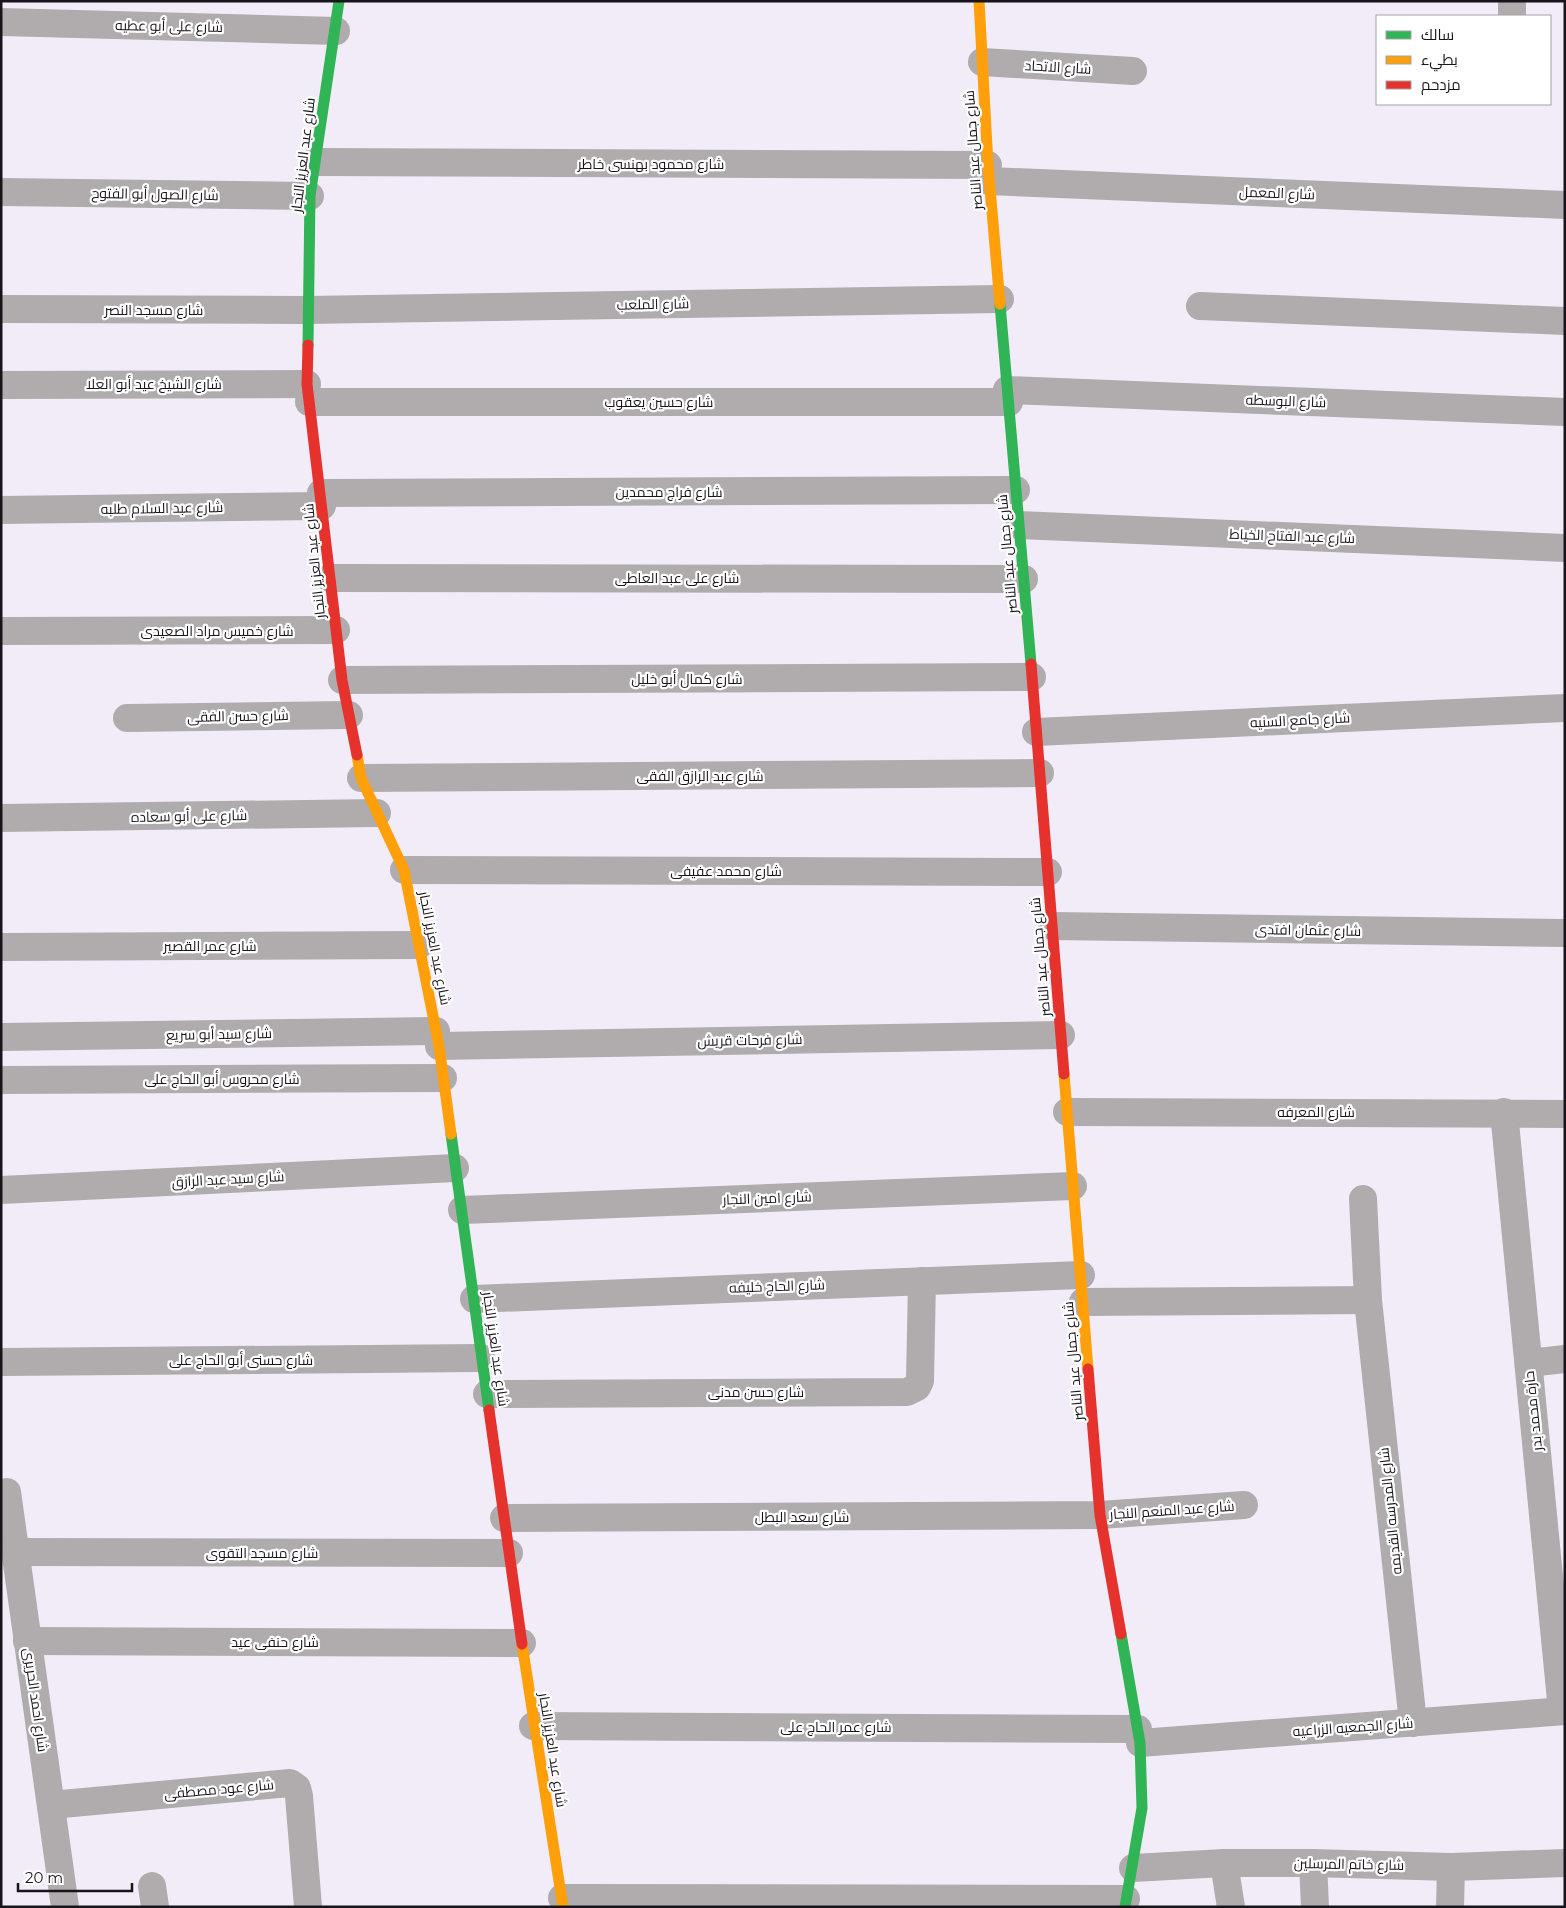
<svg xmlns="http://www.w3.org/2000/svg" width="1566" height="1908" font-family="Montserrat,Cairo,sans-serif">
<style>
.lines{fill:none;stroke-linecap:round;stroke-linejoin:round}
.street{stroke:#b0acad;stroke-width:28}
.fast{stroke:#30b455;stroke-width:11}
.slow{stroke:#ff9f0a;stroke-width:11}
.jam{stroke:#e5322d;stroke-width:11}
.labels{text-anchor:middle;stroke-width:4.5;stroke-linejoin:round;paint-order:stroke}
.street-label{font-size:14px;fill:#18141b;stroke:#fff}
</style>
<rect width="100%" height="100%" fill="#f2ecf8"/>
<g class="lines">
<!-- street -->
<g class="street">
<polyline points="1512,1 1512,16"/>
<polyline points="1,22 336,31"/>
<polyline points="982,62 1133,71"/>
<polyline points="314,162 988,165"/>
<polyline points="989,181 1565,205"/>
<polyline points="1,192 310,196"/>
<polyline points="1200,306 1565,321"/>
<polyline points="1,309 307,310 1000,299"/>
<polyline points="1,385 307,384"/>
<polyline points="1007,390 1565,412"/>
<polyline points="309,402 1009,402"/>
<polyline points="321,493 1016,490"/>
<polyline points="1,510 322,506"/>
<polyline points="1019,525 1565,548"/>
<polyline points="330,578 1024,579"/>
<polyline points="1,631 336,630"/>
<polyline points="342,680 1032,677"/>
<polyline points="127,718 349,715"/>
<polyline points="1036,732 1565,708"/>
<polyline points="361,778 1040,773"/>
<polyline points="1,818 377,813"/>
<polyline points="404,870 1048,872"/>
<polyline points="1052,926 1565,933"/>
<polyline points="1,947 419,945"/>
<polyline points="1,1037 436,1031"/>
<polyline points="439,1046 1061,1035"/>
<polyline points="1,1080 443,1078"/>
<polyline points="1067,1112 1565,1114"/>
<polyline points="1504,1112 1562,1711"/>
<polyline points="1,1190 455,1168"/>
<polyline points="1363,1199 1368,1300 1413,1723"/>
<polyline points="462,1210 1073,1186"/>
<polyline points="474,1299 1081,1275"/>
<polyline points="1083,1302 1368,1300"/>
<polyline points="1,1362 481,1358"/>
<polyline points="1529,1363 1565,1359"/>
<polyline points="487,1394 907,1392 917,1387 920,1381 922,1281"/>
<polyline points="7,1492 65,1907"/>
<polyline points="504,1518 1100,1515 1244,1505"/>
<polyline points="15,1552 509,1553"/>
<polyline points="27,1641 522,1643"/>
<polyline points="533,1726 1138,1729"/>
<polyline points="1140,1743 1565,1711"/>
<polyline points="51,1805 290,1783 297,1788 299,1796 308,1907"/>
<polyline points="1224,1863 1231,1907"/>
<polyline points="1313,1863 1315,1907"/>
<polyline points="1133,1868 1224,1863 1313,1863 1451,1867 1565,1863"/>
<polyline points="152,1886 155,1907"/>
<polyline points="562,1898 1126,1899"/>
<polyline points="1450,1907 1451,1867"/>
</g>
<!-- fast -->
<g class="fast">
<polyline points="1000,304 1031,664"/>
<polyline points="308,345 310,196 339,1"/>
<polyline points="451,1134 489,1410"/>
<polyline points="1121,1634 1140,1743 1142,1808 1125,1907"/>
</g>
<!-- slow -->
<g class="slow">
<polyline points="979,1 988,165 1000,304"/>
<polyline points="357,755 361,778 404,870 439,1046 451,1134"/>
<polyline points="1064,1074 1088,1369"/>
<polyline points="522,1644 563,1907"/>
</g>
<!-- jam -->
<g class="jam">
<polyline points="308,345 307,384 342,680 357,755"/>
<polyline points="1031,664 1064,1074"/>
<polyline points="1088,1369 1100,1515 1121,1634"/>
<polyline points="489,1410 522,1644"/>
</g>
</g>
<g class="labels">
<!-- street labels -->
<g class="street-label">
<text transform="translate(169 26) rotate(1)" y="5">شارع على أبو عطيه</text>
<text transform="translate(1058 67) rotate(3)" y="5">شارع الاتحاد</text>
<text transform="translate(973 150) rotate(-94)" y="5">شارع جمال عبد الناصر</text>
<text transform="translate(303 155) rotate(-83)" y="5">شارع عبد العزيز النجار</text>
<text x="651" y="169">شارع محمود بهنسى خاطر</text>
<text transform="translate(1277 193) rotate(2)" y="5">شارع المعمل</text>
<text transform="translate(155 194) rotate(1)" y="5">شارع الصول أبو الفتوح</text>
<text transform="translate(653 304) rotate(-1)" y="5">شارع الملعب</text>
<text x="154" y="315">شارع مسجد النصر</text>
<text x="154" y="389">شارع الشيخ عيد أبو العلا</text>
<text transform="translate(1286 401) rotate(2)" y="5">شارع البوسطه</text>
<text x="659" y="407">شارع حسين يعقوب</text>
<text x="669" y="497">شارع فراج محمدين</text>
<text transform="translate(162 508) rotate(-1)" y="5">شارع عبد السلام طلبه</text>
<text transform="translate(1292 536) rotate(2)" y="5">شارع عبد الفتاح الخياط</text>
<text transform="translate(1007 554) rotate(-95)" y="5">شارع جمال عبد الناصر</text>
<text transform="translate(314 561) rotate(-96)" y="5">شارع عبد العزيز النجار</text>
<text x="677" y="583">شارع على عبد العاطى</text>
<text x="217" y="636">شارع خميس مراد الصعيدى</text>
<text x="687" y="684">شارع كمال أبو خليل</text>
<text transform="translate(238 716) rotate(-1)" y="5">شارع حسن الفقى</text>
<text transform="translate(1300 720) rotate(-3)" y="5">شارع جامع السنيه</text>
<text x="700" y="781">شارع عبد الرازق الفقى</text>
<text transform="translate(189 816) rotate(-1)" y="5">شارع على أبو سعاده</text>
<text x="726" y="876">شارع محمد عفيفى</text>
<text transform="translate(1308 930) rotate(1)" y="5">شارع عثمان افتدى</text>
<text x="210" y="951">شارع عمر القصير</text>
<text transform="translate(435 948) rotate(79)" y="5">شارع عبد العزيز النجار</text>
<text transform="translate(1040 957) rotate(-95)" y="5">شارع جمال عبد الناصر</text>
<text transform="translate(219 1034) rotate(-1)" y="5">شارع سيد أبو سريع</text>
<text transform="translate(750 1040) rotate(-1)" y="5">شارع فرحات قريش</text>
<text x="222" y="1084">شارع محروس أبو الحاج على</text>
<text x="1316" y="1117">شارع المعرفه</text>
<text transform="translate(228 1179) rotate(-3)" y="5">شارع سيد عبد الرازق</text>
<text transform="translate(767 1198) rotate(-2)" y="5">شارع امين النجار</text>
<text transform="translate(777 1286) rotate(-2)" y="5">شارع الحاج خليفه</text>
<text transform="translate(496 1349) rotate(82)" y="5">شارع عبد العزيز النجار</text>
<text x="241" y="1365">شارع حسنى أبو الحاج على</text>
<text transform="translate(1073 1361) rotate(-95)" y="5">شارع جمال عبد الناصر</text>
<text x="756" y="1397">شارع حسن مدنى</text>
<text transform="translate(1533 1411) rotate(-96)" y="5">حارة محمد بدر</text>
<text transform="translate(1172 1510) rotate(-4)" y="5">شارع عبد المنعم النجار</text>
<text transform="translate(1390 1511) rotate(-96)" y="5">شارع المدرسه القديمه</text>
<text x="802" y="1522">شارع سعد البطل</text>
<text x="262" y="1558">شارع مسجد التقوى</text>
<text x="275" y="1647">شارع حنفى عيد</text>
<text transform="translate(36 1700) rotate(82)" y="5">شارع احمد الحريرى</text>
<text x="836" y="1732">شارع عمر الحاج على</text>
<text transform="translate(1353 1727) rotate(-4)" y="5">شارع الجمعيه الزراعيه</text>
<text transform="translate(553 1750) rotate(81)" y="5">شارع عبد العزيز النجار</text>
<text transform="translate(219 1789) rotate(-5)" y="5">شارع عود مصطفى</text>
<text transform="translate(1349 1864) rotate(1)" y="5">شارع خاتم المرسلين</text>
</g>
</g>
<!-- border -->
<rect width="1566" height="1908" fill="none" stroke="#18141b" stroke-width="5"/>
<!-- legend -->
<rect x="1376" y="15" width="175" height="90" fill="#ffffff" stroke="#a3a1a4"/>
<rect x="1386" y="31" width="25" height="8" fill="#30b455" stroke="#a3a1a4"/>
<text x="1421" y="40" font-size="15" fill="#18141b">سالك</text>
<rect x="1386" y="56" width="25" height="8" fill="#ff9f0a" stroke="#a3a1a4"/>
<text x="1421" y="65" font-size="15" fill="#18141b">بطيء</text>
<rect x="1386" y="81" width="25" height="8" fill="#e5322d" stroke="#a3a1a4"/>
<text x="1421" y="90" font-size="15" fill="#18141b">مزدحم</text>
<!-- scale -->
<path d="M18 1883v8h114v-8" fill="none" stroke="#18141b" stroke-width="2.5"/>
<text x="25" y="1883" font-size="15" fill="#18141b" stroke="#ffffff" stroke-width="4" paint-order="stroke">20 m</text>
</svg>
